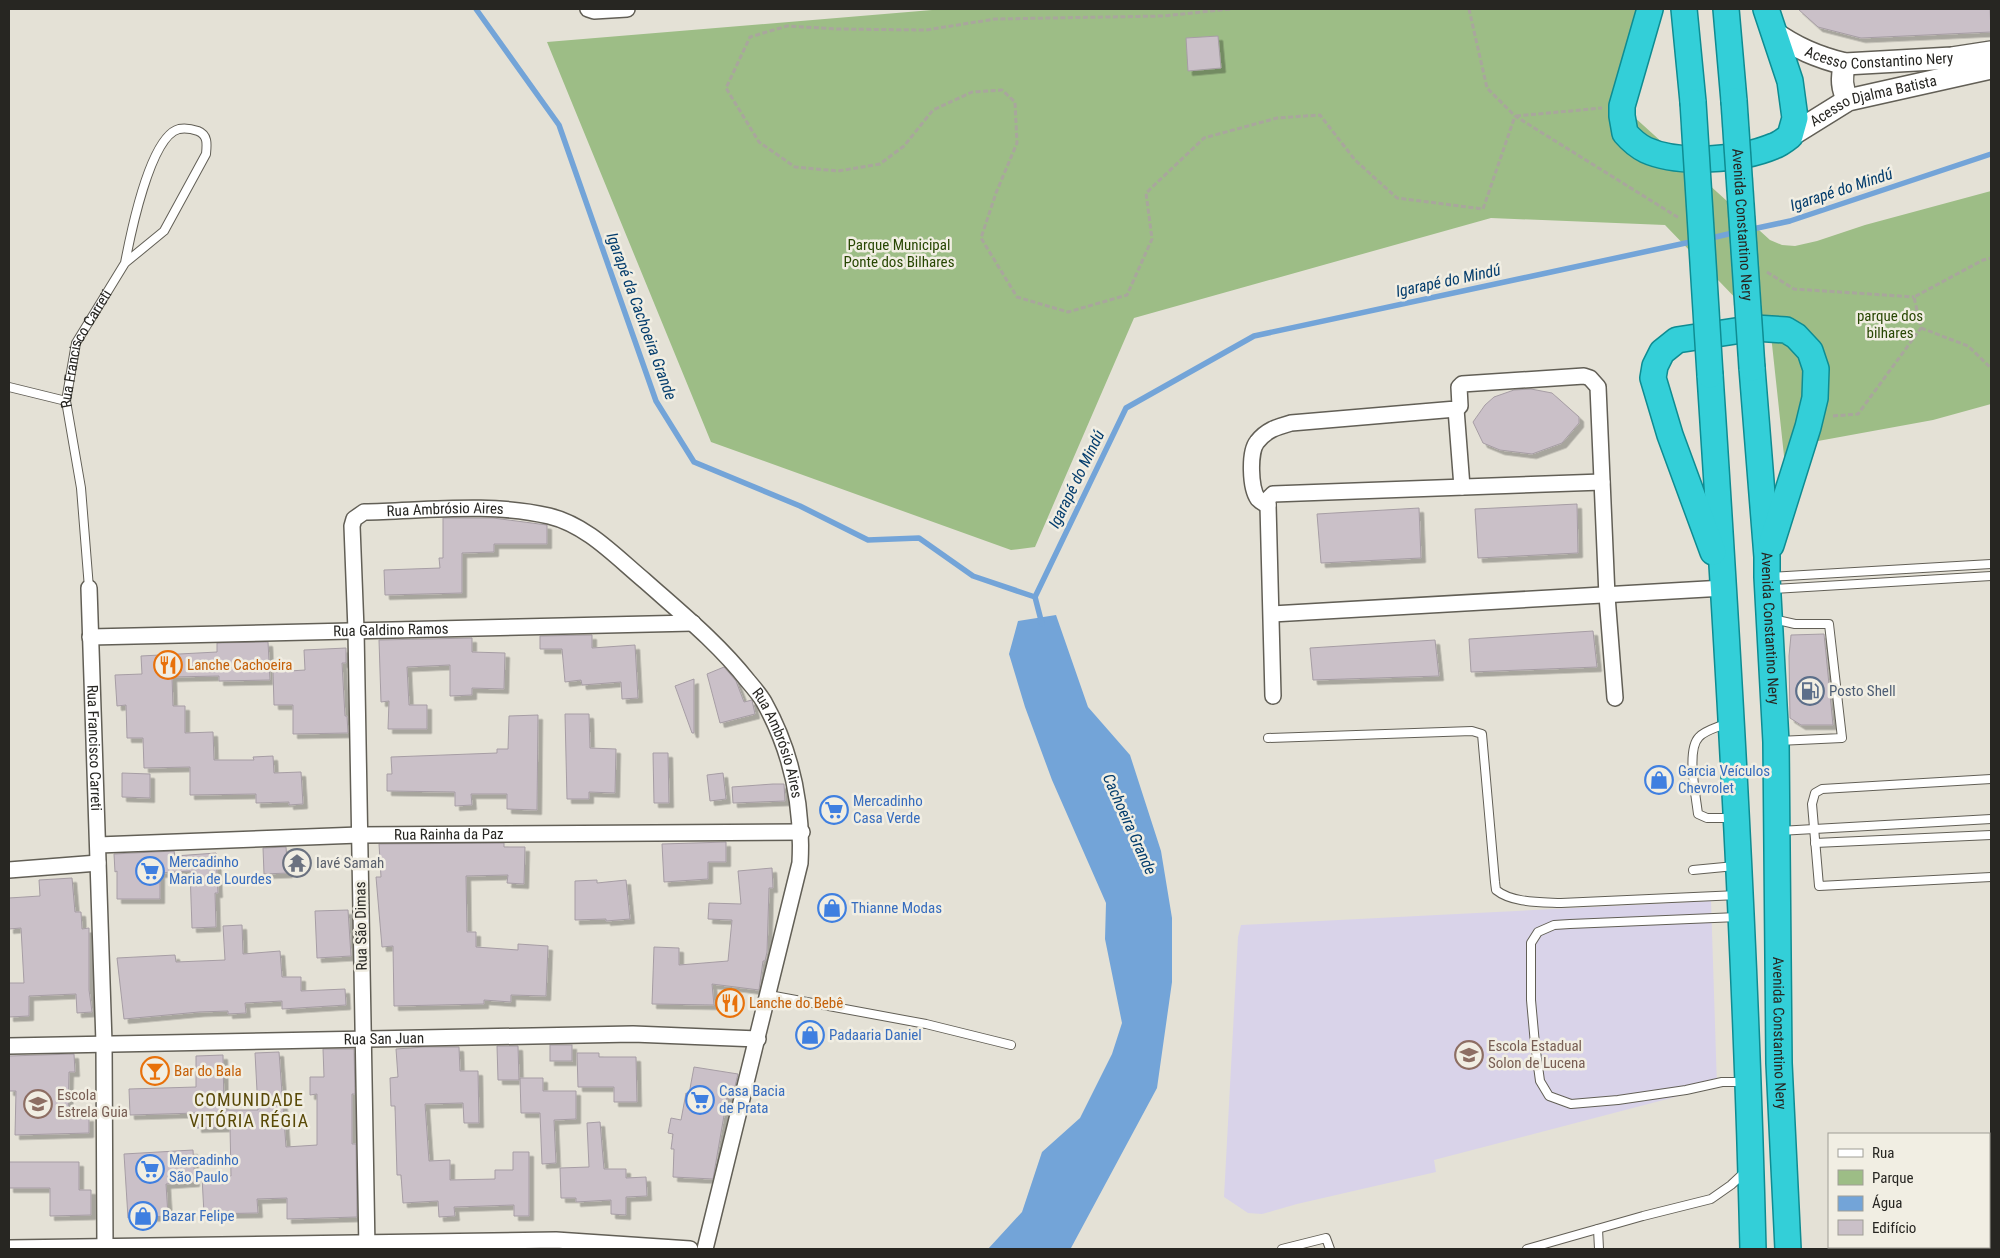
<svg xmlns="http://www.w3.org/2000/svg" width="2000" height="1258" font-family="'Roboto Condensed',sans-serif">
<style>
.education{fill:#d9d3e9}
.green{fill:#9dbd86}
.water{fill:#73a4d8}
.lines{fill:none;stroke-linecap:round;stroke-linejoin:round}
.stream{stroke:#73a4d8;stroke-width:5.5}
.building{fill:#cac0c8;stroke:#a69da4;filter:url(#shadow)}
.service-casing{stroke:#625f56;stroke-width:10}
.minor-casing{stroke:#625f56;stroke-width:18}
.secondary-casing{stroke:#625f56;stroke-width:24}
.trunk-casing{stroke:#0e8c92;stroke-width:28}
.path{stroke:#a9a69d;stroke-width:3;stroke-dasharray:5 2.5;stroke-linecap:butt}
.service{stroke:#fff;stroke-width:8}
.minor{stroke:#fff;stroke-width:15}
.secondary{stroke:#fff;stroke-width:21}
.trunk{stroke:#33cfd8;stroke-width:25}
.trunk-bridge-casing{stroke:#0e8c92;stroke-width:28;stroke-linecap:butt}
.trunk-bridge{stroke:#33cfd8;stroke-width:25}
.labels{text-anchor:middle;stroke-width:5;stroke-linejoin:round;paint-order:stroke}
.street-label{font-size:15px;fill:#272622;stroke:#f1eee3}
.park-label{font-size:15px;fill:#284703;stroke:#f1eee3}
.food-label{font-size:15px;fill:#c56008;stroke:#f1eee3;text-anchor:start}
.service-label{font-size:15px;fill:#4e5e75;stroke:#f1eee3;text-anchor:start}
.shop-label{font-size:15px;fill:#366cbe;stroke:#f1eee3;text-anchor:start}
.worship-label{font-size:15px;fill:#5b616d;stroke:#f1eee3;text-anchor:start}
.education-label{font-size:15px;fill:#785e54;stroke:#f1eee3;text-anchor:start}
.water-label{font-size:16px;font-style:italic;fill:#043d6d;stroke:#f1eee3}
.quarter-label{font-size:18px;letter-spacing:1px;fill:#594907;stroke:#f1eee3}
</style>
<defs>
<filter id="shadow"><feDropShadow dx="4.5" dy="4.5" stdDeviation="0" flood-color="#0004"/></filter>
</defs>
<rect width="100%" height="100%" fill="#e4e1d6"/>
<!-- education -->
<polygon class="education" points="1711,901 1717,1086 1434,1160 1436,1172 1297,1204 1262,1214 1248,1213 1224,1197 1238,937 1241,925"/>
<!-- green -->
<path class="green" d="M 944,9 L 1638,9 C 1627,41 1624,72 1622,106 L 1770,240 L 1782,245 L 1795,246 L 1817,241 L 1865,225 L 1991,191 L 1991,404 L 1933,420 L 1818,441 L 1785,465 L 1771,335 L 1665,225 L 1491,218 L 1134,318 L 1035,547 L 1011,550 L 711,442 L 547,42 Z"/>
<!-- water -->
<polygon class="water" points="1056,615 1088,707 1130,755 1161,851 1172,918 1172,982 1157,1088 1071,1248 988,1249 1022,1212 1042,1152 1080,1118 1112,1054 1122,1023 1105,939 1106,903 1052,780 1025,707 1009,654 1018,621"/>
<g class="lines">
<!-- stream -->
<g class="stream">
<polyline points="476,9 559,125 656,401 694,462 800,506 868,540 919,538 973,576 1035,597"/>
<polyline points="1748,230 1790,221 1991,154"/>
<polyline points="1707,239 1737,232"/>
<polyline points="1035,597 1126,408 1254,336 1695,241"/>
<polyline points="1035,597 1042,624"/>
</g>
</g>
<!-- building -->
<g class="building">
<polygon points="1798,9 1990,9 1991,32 1861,38 1818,27"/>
<polygon points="1218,36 1221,68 1188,71 1186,38"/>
<polygon points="1531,389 1552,393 1579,417 1579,423 1562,443 1532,454 1500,450 1483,443 1473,422 1485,405 1494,397 1514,390"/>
<polygon points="1577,504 1578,553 1478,558 1475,509"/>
<polygon points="1419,508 1421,558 1321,563 1317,514"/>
<polygon points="443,518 493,518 547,525 547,544 494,544 494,552 462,553 462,593 385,595 384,570 440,568 439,558 443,558"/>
<polygon points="1593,631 1597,667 1471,672 1469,639"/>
<polygon points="1824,634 1833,725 1801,725 1790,718 1789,656 1791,635"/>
<polygon points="592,635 592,648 635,645 638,698 622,699 621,682 582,685 581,680 565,682 562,649 540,649 540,636"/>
<polygon points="472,638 472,652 505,653 504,689 472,688 472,695 450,696 450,665 407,667 409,705 427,705 427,729 388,729 389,701 381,702 379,640"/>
<polygon points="1435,640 1439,676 1313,680 1310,648"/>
<polygon points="268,642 270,680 219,681 219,676 172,677 173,706 185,706 185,733 213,732 214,760 254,760 253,757 273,756 274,773 301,772 303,804 289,805 289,802 256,803 256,794 190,795 190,767 144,768 143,738 127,738 126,705 117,706 115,675 142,674 141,656 217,652 217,643"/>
<polygon points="346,648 346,663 342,663 345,716 347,716 348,733 293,734 293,705 274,705 273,672 305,670 304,650"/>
<polygon points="724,667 736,681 744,702 752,700 755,714 720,723 707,674"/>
<polygon points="694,679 694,733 692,733 675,686"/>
<polygon points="565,714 589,714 590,748 616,749 615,793 589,792 589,799 567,799"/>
<polygon points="538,715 537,810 507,809 507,794 471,794 472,805 455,806 455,792 387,791 387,774 392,774 391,757 497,753 497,749 508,749 509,716"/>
<polygon points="653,753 668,753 669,803 654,803"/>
<polygon points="122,773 150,774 150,798 122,797"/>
<polygon points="723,773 726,799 710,801 707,775"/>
<polygon points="773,784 784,784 785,801 733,803 732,787"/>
<polygon points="726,842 726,862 708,862 708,879 664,882 662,844"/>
<polygon points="504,843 504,847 525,847 524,884 507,883 508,875 466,876 467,932 476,932 476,947 518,950 518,944 548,946 546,996 511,995 511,1002 484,1000 484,1004 394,1006 393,946 382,947 376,877 381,877 379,844"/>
<polygon points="286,847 288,873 264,874 263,848"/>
<polygon points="174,851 175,856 216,853 218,893 215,893 216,927 192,928 190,871 160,873 160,899 117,899 117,871 115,872 114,854"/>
<polygon points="772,868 773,888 769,888 767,952 765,961 763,961 759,990 712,984 714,1005 652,1004 654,947 679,948 679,965 728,961 732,920 708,919 709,903 741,904 738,871"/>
<polygon points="72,878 75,912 81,912 82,929 89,928 89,990 92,1012 77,1013 76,994 29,996 29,1016 9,1017 9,983 24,983 21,928 9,929 9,898 40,896 39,880"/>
<polygon points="597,880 597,883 626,880 630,919 606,921 606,919 575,920 575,881"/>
<polygon points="348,910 351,956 317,958 315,911"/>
<polygon points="242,925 243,954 280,951 282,977 301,977 301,991 345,989 346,1005 282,1009 282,1001 245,1003 246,1013 228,1014 228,1011 199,1012 124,1019 117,958 175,955 176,962 225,960 223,926"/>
<rect x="550" y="1045" width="22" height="16"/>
<polygon points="497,1046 518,1046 519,1080 498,1080"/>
<polygon points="425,1047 459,1047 460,1071 478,1071 479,1123 464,1123 463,1103 425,1104 429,1161 450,1160 450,1180 495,1179 495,1170 513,1170 513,1152 529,1152 529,1216 514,1216 514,1205 454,1207 455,1216 439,1217 438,1201 403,1203 401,1175 397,1175 395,1106 391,1106 390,1078 398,1077 396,1049"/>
<polygon points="323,1049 354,1049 355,1094 352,1094 352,1144 356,1144 357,1217 287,1219 287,1198 257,1199 258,1213 204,1214 202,1177 231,1176 230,1127 197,1128 197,1113 130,1115 129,1089 196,1087 196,1056 223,1055 224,1110 258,1110 255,1053 279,1052 286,1147 317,1145 317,1094 310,1095 310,1077 324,1077"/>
<polygon points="577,1053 599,1053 599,1057 636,1057 637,1102 614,1102 614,1087 578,1087"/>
<polygon points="74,1054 75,1072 69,1072 68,1118 89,1117 89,1133 15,1135 16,1091 9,1091 9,1056"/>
<polygon points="694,1067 738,1074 732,1099 727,1098 713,1179 673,1177 674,1149 671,1149 673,1134 668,1133 671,1118 681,1120 686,1093 689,1094"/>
<polygon points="520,1078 543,1078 543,1091 576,1091 576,1119 554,1120 556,1163 542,1164 540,1113 521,1113"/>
<polygon points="600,1122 604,1169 626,1169 626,1178 646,1177 647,1196 626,1197 626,1215 611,1214 611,1200 576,1202 576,1198 561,1198 560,1168 589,1167 587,1123"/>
<polygon points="193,1150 195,1182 166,1184 168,1216 128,1218 124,1154"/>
<polygon points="9,1162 79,1162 79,1190 91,1190 91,1215 50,1216 50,1188 9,1188"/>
</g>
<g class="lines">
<defs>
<g id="service">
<polyline points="9,387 66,401"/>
<polyline points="1771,577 1991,564"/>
<path id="s1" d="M 89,588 L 81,488 L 66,401 L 76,343 L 125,263 L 164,231 L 206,154 C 207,144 208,135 198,131 C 192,129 184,128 179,129 C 150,136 130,237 125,263"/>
<polyline points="1772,589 1991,576"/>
<polyline points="1773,619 1795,624 1829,624 1842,738 1778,741"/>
<path d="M 1727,723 C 1719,727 1705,730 1699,737 C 1686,750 1696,796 1698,814 L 1707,818 L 1732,818"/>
<path d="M 1268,738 L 1472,731 L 1482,734 L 1495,882 L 1496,890 C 1512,903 1540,902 1561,903 L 1738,895"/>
<polyline points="1991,779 1822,789 1815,793 1812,804 1819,886 1991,877"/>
<polyline points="1779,831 1991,819"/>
<polyline points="1815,843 1991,835"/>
<polyline points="1693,870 1735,866"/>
<polyline points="1738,917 1570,924 1554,925 1538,932 1531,943 1531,1000 1535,1044 1540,1081 1549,1096 1571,1104 1618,1100 1686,1090 1722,1082 1746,1082"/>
<polyline points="769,995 926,1024 1011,1045"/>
<polyline points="1598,1229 1599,1249"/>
<polyline points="1282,1249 1326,1238 1330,1249"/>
<polyline points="1527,1249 1643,1216 1711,1199 1731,1185 1746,1171"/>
</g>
<g id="minor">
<polyline points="588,9 594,11 627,9"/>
<polyline points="1456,409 1462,487"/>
<path d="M 1268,505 C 1264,504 1261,502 1258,499 C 1250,488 1249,452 1257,442 C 1266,430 1277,427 1291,423 L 1456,409 L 1460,406 L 1459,387 L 1462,384 L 1584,376 L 1590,378 L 1598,387 L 1607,596 L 1615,698"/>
<path id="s2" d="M 89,588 L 104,1043 L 105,1249"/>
<polyline points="1272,614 1724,588"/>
<path id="s3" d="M 90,637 L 693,623"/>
<polyline points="1273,696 1268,505 1268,499 1273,494 1602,482"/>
<path id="s4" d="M 98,845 L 359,835 L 802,832"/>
<polyline points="9,870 98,863"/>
<path id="s5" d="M 9,1046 L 633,1034 L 758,1039"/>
<polyline points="9,1248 556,1240 690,1249"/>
<path id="s6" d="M 367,1249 L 356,630 L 352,526 L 354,519 L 364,512 C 423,511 491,502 549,516 C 587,525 616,557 645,581 C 681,613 718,643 748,681 C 754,688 760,695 764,702 C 792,752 803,806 800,863 L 705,1249"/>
</g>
<g id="secondary">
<path id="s7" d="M 1772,31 C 1796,48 1817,57 1845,64 L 1952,58 L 1991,52"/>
<path d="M 1845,64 C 1841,77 1841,88 1848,100"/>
<path id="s8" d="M 1790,136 L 1848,100 L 1991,68"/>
</g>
<g id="trunk">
<path d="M 1650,9 L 1622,106 L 1622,116 L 1625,133 C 1631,140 1638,146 1646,150 C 1679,165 1741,160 1774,146 C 1780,144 1785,140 1790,136 L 1795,118 L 1790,81 L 1766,9"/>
<polyline points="1684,9 1693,102"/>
<polyline points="1726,9 1734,101"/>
<path id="s9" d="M 1752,368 L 1767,557 L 1767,577 L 1776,742 L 1779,1063 L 1788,1249"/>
<path d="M 1710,375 C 1729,666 1746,957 1753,1249"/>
<polyline points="1713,552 1670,435 1653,378 1655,366 1662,352 1677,340 1755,328 1786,330 1796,336 1810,351 1816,369 1815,398 1808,427 1771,545"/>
</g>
</defs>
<!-- service casing -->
<use href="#service" class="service-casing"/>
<!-- minor casing -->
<use href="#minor" class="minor-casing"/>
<!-- secondary casing -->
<use href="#secondary" class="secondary-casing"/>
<!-- trunk casing -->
<use href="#trunk" class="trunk-casing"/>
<!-- path -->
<g class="path">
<polyline points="1230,9 1163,16 995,19 926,30 838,29 787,26 750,37 726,88 759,142 795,167 838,171 880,164 904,146 933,110 972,92 1002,90 1015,102 1017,143 996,193 981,238 1017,297 1068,312 1127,295 1152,239 1146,193 1204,138 1277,118 1320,115 1355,160 1397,198 1483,209 1515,116"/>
<polyline points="1469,9 1487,88 1515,116 1679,218"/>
<polyline points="1516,116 1602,108"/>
<polyline points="1767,272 1794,289 1914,297"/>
<polyline points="1921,328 1968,346 1991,368"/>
<polyline points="1833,416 1858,414 1921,328 1914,297 1983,260 1991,258"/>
</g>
<!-- service -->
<use href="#service" class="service"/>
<!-- minor -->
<use href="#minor" class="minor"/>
<!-- secondary -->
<use href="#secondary" class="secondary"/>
<!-- trunk -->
<use href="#trunk" class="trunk"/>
<defs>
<g id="trunk-bridge">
<path id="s10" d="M 1734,101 L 1752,368"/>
<polyline points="1693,102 1710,375"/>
</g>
</defs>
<!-- trunk-bridge casing -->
<use href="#trunk-bridge" class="trunk-bridge-casing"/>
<!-- trunk-bridge -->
<use href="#trunk-bridge" class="trunk-bridge"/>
</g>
<!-- icons -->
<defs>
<symbol id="restaurant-ring" viewBox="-11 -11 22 22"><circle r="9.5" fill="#f1eee3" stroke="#e8710a" stroke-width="1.5"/><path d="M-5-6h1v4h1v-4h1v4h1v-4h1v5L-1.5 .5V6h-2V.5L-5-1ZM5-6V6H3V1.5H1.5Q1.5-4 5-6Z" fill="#e8710a"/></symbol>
<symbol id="fuel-ring" viewBox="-11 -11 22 22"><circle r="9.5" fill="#f1eee3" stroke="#5c6f8a" stroke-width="1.5"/><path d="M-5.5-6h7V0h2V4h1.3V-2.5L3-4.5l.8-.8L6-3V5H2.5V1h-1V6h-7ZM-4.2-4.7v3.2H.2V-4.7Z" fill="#5c6f8a"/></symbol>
<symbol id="shop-ring" viewBox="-11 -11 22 22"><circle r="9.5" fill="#f1eee3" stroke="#3f7fe0" stroke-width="1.5"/><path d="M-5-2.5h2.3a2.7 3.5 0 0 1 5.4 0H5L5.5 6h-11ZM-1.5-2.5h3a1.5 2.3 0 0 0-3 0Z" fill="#3f7fe0"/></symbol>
<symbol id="supermarket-ring" viewBox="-11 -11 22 22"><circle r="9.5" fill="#f1eee3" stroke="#3f7fe0" stroke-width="1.5"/><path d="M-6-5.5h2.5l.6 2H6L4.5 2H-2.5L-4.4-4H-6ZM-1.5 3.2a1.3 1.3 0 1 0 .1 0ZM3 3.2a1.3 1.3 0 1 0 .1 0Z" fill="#3f7fe0"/></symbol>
<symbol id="temple-ring" viewBox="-11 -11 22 22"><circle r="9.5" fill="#f1eee3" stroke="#6b7280" stroke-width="1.5"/><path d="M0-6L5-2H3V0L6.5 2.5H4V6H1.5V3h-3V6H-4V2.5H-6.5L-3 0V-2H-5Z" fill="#6b7280"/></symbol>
<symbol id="school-ring" viewBox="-11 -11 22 22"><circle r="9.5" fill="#f1eee3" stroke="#8d6e63" stroke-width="1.5"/><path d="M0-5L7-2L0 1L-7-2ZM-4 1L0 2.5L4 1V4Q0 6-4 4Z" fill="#8d6e63"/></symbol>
<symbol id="bar-ring" viewBox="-11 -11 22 22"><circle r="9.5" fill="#f1eee3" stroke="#e8710a" stroke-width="1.5"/><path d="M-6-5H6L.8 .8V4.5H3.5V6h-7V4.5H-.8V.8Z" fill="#e8710a"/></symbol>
</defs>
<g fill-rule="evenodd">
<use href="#restaurant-ring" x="152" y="649" width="32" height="32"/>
<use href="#fuel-ring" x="1794" y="675" width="32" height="32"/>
<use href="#shop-ring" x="1643" y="764" width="32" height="32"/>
<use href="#supermarket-ring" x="818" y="794" width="32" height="32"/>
<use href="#temple-ring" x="281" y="847" width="32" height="32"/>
<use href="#supermarket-ring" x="134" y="855" width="32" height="32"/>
<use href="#shop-ring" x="816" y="892" width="32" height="32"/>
<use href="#restaurant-ring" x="714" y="987" width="32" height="32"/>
<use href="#shop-ring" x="794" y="1019" width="32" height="32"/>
<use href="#school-ring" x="1453" y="1039" width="32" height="32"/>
<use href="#bar-ring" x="139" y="1055" width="32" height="32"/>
<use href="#supermarket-ring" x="684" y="1084" width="32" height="32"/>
<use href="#school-ring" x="22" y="1088" width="32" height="32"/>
<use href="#supermarket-ring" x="134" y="1153" width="32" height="32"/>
<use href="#shop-ring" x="127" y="1200" width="32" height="32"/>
</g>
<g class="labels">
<!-- street labels -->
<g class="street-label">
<text dy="5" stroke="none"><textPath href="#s7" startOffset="114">Acesso Constantino Nery</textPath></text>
<text dy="5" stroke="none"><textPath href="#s8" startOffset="92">Acesso Djalma Batista</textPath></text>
<text dy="5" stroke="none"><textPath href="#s10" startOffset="124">Avenida Constantino Nery</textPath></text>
<text dy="5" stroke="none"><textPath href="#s1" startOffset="245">Rua Francisco Carreti</textPath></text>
<text dy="5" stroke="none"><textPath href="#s6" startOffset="824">Rua Ambrósio Aires</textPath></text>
<text dy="5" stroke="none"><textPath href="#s9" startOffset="261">Avenida Constantino Nery</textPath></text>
<text dy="5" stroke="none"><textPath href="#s3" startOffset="301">Rua Galdino Ramos</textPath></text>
<text dy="5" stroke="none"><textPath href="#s6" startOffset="1259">Rua Ambrósio Aires</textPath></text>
<text dy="5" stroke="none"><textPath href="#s2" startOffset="160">Rua Francisco Carreti</textPath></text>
<text dy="5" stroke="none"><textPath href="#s4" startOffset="351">Rua Rainha da Paz</textPath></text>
<text transform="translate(361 926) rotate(-91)" y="5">Rua São Dimas</text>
<text dy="5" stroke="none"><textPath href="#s9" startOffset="666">Avenida Constantino Nery</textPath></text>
<text dy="5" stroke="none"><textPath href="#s5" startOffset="375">Rua San Juan</textPath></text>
</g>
<!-- park labels -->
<g class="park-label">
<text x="899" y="250">Parque Municipal<tspan x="899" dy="17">Ponte dos Bilhares</tspan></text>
<text x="1890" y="321">parque dos<tspan x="1890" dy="17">bilhares</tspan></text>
</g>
<!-- food labels -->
<g class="food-label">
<text x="187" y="670">Lanche Cachoeira</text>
<text x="749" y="1008">Lanche do Bebê</text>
<text x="174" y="1076">Bar do Bala</text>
</g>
<!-- service labels -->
<g class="service-label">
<text x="1829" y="696">Posto Shell</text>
</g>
<!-- shop labels -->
<g class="shop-label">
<text x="1678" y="776">Garcia Veículos<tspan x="1678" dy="17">Chevrolet</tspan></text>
<text x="853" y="806">Mercadinho<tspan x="853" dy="17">Casa Verde</tspan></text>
<text x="169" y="867">Mercadinho<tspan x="169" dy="17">Maria de Lourdes</tspan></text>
<text x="851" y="913">Thianne Modas</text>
<text x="829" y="1040">Padaaria Daniel</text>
<text x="719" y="1096">Casa Bacia<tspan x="719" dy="17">de Prata</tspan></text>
<text x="169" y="1165">Mercadinho<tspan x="169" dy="17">São Paulo</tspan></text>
<text x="162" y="1221">Bazar Felipe</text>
</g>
<!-- worship labels -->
<g class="worship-label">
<text x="316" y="868">Iavé Samah</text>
</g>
<!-- education labels -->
<g class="education-label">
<text x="1488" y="1051">Escola Estadual<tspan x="1488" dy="17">Solon de Lucena</tspan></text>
<text x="57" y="1100">Escola<tspan x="57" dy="17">Estrela Guia</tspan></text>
</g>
<!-- water labels -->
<g class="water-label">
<text transform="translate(1841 189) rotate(-18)" y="6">Igarapé do Mindú</text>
<text transform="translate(1448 280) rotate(-12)" y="6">Igarapé do Mindú</text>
<text transform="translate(642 316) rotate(70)" y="6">Igarapé da Cachoeira Grande</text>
<text transform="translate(1076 479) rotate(-64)" y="6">Igarapé do Mindú</text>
<text transform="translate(1130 824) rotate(66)" y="6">Cachoeira Grande</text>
</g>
<!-- quarter labels -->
<g class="quarter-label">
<text x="249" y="1106">COMUNIDADE<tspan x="249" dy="21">VITÓRIA RÉGIA</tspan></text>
</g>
</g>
<!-- border -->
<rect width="2000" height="1258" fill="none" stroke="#272622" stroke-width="20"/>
<!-- legend -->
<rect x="1828" y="1133" width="162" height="115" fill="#f1eee3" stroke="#a09e96"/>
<rect x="1838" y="1149" width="25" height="8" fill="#ffffff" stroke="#a09e96"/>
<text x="1872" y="1158" font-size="15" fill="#272622">Rua</text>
<rect x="1838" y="1170" width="25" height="15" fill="#9dbd86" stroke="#a09e96"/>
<text x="1872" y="1183" font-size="15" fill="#272622">Parque</text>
<rect x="1838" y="1196" width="25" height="15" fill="#73a4d8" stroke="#a09e96"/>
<text x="1872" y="1208" font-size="15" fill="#272622">Água</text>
<rect x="1838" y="1220" width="25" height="15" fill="#cac0c8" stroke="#a09e96"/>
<text x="1872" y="1233" font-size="15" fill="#272622">Edifício</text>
</svg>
